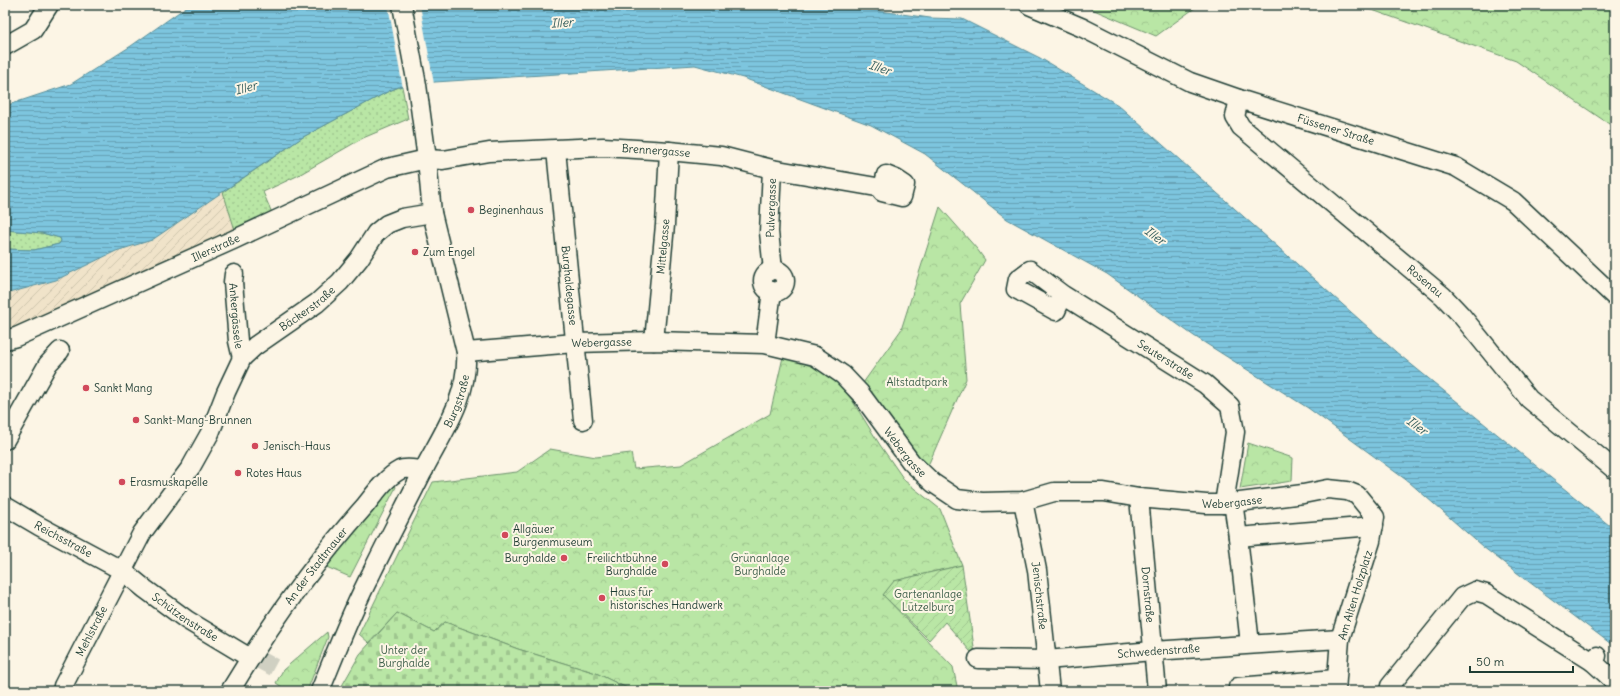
<svg xmlns="http://www.w3.org/2000/svg" width="1620" height="696" font-family="Delius,sans-serif">
<style>
.industrial{fill:url(#industrial-furrows)}
.grass{fill:url(#grass-dots);stroke:#6c926c}
.forest{fill:url(#forest-crowns);stroke:#6c926c}
.cemetery{fill:url(#cemetery-stones);stroke:#6c926c}
.garden{fill:url(#garden-furrows);stroke:#6c926c}
.water{fill:url(#water-rules);stroke:#578f9a}
.pier{fill:#fcf5e5}
.lines{fill:none;stroke-linecap:round;stroke-linejoin:round}
.minor-tunnel{stroke:#d0d0c2;stroke-width:18;stroke-dasharray:18 9;stroke-linecap:butt}
.minor-casing{stroke:#1f3d34;stroke-width:21}
.minor{stroke:#fcf5e5;stroke-width:18}
.poi-dot{fill:#d1495b;stroke:#fcf5e5;stroke-width:1.5}
.labels{text-anchor:middle;stroke-width:4;stroke-linejoin:round;paint-order:stroke}
.street-label{font-size:11px;fill:#1f3d34;stroke:#fcf5e5}
.poi-label{font-size:11px;fill:#1f3d34;stroke:#fcf5e5;text-anchor:start}
.park-label{font-size:11px;fill:#3e5f4b;stroke:#fcf5e5}
.water-label{font-size:12px;font-style:italic;fill:#365f5e;stroke:#fcf5e5}
</style>
<defs>
<pattern id="industrial-furrows" width="10" height="10" patternUnits="userSpaceOnUse"><rect width="10" height="10" fill="#f0e3c9"/><path d="M-1 1l2-2M0 10L10 0M9 11l2-2" fill="none" stroke="#cdc4ad"/></pattern>
<pattern id="grass-dots" width="8" height="8" patternUnits="userSpaceOnUse"><rect width="8" height="8" fill="#b9e6a5"/><path d="M2 2h.1M6 6h.1" fill="none" stroke="#9fc68f" stroke-width="1.8" stroke-linecap="round"/></pattern>
<pattern id="forest-crowns" width="20" height="18" patternUnits="userSpaceOnUse"><rect width="20" height="18" fill="#b9e6a5"/><path d="M2 6a3 3 0 1 1 6 0M12 15a3 3 0 1 1 6 0" fill="none" stroke="#9fc68f"/></pattern>
<pattern id="cemetery-stones" width="16" height="16" patternUnits="userSpaceOnUse"><rect width="16" height="16" fill="#b9e6a5"/><path d="M2 7V4a2 2 0 0 1 4 0v3zM10 15v-3a2 2 0 0 1 4 0v3z" fill="#9fc68f"/></pattern>
<pattern id="garden-furrows" width="10" height="10" patternUnits="userSpaceOnUse"><rect width="10" height="10" fill="#b9e6a5"/><path d="M-1 1l2-2M0 10L10 0M9 11l2-2" fill="none" stroke="#9fc68f"/></pattern>
<pattern id="water-rules" width="6" height="5" patternUnits="userSpaceOnUse"><rect width="6" height="5" fill="#7dc5de"/><path d="M0 2.5h6" fill="none" stroke="#66a1b5"/></pattern>
</defs>
<rect width="100%" height="100%" fill="#fcf5e5"/>
<filter id="ink" filterUnits="userSpaceOnUse"><feTurbulence type="fractalNoise" baseFrequency=".025" numOctaves="2"/><feDisplacementMap in="SourceGraphic" scale="8" xChannelSelector="R" yChannelSelector="G"/><feConvolveMatrix kernelMatrix="1 2 1 2 8 2 1 2 1" color-interpolation-filters="sRGB"/></filter>
<g filter="url(#ink)">
<!-- industrial -->
<polygon class="industrial" points="223,192 235,230 5,334 5,294 56,280 116,251 152,240"/>
<!-- grass -->
<g class="grass">
<polygon points="402,86 408,119 363,138 297,176 263,192 272,213 235,230 223,192 303,137 389,91"/>
<polygon points="5,230 42,233 60,238 61,241 59,244 34,250 5,249"/>
</g>
<!-- forest -->
<g class="forest">
<polygon points="1082,5 1199,5 1156,36"/>
<polygon points="1358,5 1615,5 1615,128 1516,61"/>
<polygon points="940,207 977,249 985,260 960,304 966,379 926,470 863,383 901,330"/>
<polygon points="783,357 829,371 852,400 880,445 905,481 940,509 962,565 895,581 883,595 953,667 958,691 633,691 596,673 518,649 445,622 434,632 397,613 369,643 359,634 433,482 517,472 550,449 596,457 631,453 634,469 681,465 770,414"/>
<polygon points="1248,443 1293,458 1292,481 1240,489"/>
<polygon points="394,484 396,487 350,577 324,566"/>
<polygon points="327,632 328,637 307,691 279,691 282,687 276,683 283,670"/>
</g>
<!-- cemetery -->
<polygon class="cemetery" points="397,613 434,632 445,622 518,649 596,673 633,691 339,691 360,654"/>
<!-- garden -->
<polygon class="garden" points="962,565 975,654 970,651 945,622 929,640 883,595 894,581"/>
<!-- water -->
<polygon class="water" points="189,5 837,5 930,18 962,19 1040,58 1118,105 1396,352 1615,530 1615,647 1483,547 1409,482 1308,408 1194,336 1107,274 1007,219 925,154 871,125 743,78 695,65 435,82 406,88 401,86 389,91 303,137 152,240 116,251 56,280 5,294 5,249 34,250 59,244 61,241 60,238 42,233 5,230 5,106 71,84 131,46"/>
<!-- pier -->
<polygon class="pier" points="388,5 420,5 434,84 406,90 403,89"/>
<g class="lines">
<!-- minor-tunnel -->
<polyline class="minor-tunnel" points="258,659 277,669"/>
<defs>
<g id="minor">
<path id="s1" d="M 1029,5 L 1083,28 L 1190,82 L 1239,99 L 1456,167 L 1513,201 L 1615,297"/>
<polyline points="5,46 33,30 49,5"/>
<path id="s2" d="M 1239,99 L 1235,117 L 1241,127 L 1443,296 L 1461,315 L 1529,399 L 1615,470"/>
<path id="s3" d="M 556,150 L 583,420"/>
<polyline points="772,169 769,232 773,270"/>
<polygon points="886,175 896,179 905,185 902,197 882,192"/>
<circle cx="774" cy="281" r="11"/>
<path id="s4" d="M 234,274 L 233,282 L 238,341 L 242,358"/>
<path id="s5" d="M 1063,295 L 1056,311 L 1016,289 L 1018,279 L 1030,270 L 1063,295 L 1205,384 L 1230,406 L 1235,432 L 1224,504"/>
<path id="s6" d="M 5,340 L 16,337 L 233,240 L 387,168 L 427,159 L 443,160 L 489,152 L 578,148 L 603,147 L 669,151 L 721,156 L 772,169 L 882,188"/>
<path id="s7" d="M 654,341 L 665,225 L 669,151"/>
<polyline points="765,344 772,291"/>
<path id="s8" d="M 466,352 L 575,343 L 654,341 L 765,344 L 815,356 L 843,375 L 860,393 L 911,462 L 933,483 L 957,499 L 982,502 L 1023,501 L 1054,492 L 1104,492 L 1139,498 L 1206,504 L 1224,504 L 1303,494 L 1328,489 L 1347,491 L 1357,495 L 1375,517 L 1371,541 L 1340,639 L 1336,691"/>
<polyline points="5,440 48,364 60,351"/>
<path id="s9" d="M 1139,498 L 1157,691"/>
<path id="s10" d="M 1023,501 L 1037,570 L 1050,691"/>
<polyline points="1233,502 1238,537"/>
<path id="s11" d="M 5,506 L 39,526 L 123,571 L 145,589 L 187,620 L 250,658"/>
<polyline points="1250,644 1238,537 1374,526"/>
<polyline points="1597,656 1593,662 1615,682"/>
<path id="s12" d="M 978,659 L 1046,660 L 1153,651 L 1340,639"/>
<path id="s13" d="M 62,691 L 63,686 L 142,533 L 191,467 L 210,433 L 226,392 L 242,358 L 255,346 L 317,303 L 340,282 L 359,259 L 376,233 L 387,224 L 402,218 L 432,213"/>
<path id="s14" d="M 230,691 C 269,626 314,563 364,507 C 374,495 385,478 400,470 C 406,467 417,470 424,470"/>
<path id="s15" d="M 320,691 C 336,652 351,612 371,574 C 388,539 406,505 423,471 C 443,432 469,397 466,352 L 432,213 L 427,159 L 417,85 L 402,5"/>
<polyline points="1238,691 1238,687 1336,679"/>
<polyline points="1389,691 1390,686 1462,597 1475,591 1486,594 1593,662"/>
</g>
</defs>
<!-- minor casing -->
<use href="#minor" class="minor-casing"/>
<!-- minor -->
<use href="#minor" class="minor"/>
</g>
</g>
<!-- markers -->
<g class="poi-dot">
<circle cx="471" cy="210" r="4"/>
<circle cx="415" cy="252" r="4"/>
<circle cx="86" cy="388" r="4"/>
<circle cx="136" cy="420" r="4"/>
<circle cx="255" cy="446" r="4"/>
<circle cx="238" cy="473" r="4"/>
<circle cx="122" cy="482" r="4"/>
<circle cx="505" cy="535" r="4"/>
<circle cx="564" cy="558" r="4"/>
<circle cx="665" cy="564" r="4"/>
<circle cx="602" cy="598" r="4"/>
</g>
<g class="labels">
<!-- street labels -->
<g class="street-label">
<text dy="4" stroke="none"><textPath href="#s1" startOffset="332">Füssener Straße</textPath></text>
<text dy="4" stroke="none"><textPath href="#s6" startOffset="690">Brennergasse</textPath></text>
<text transform="translate(771 208) rotate(-88)" y="4">Pulvergasse</text>
<text dy="4" stroke="none"><textPath href="#s7" startOffset="95">Mittelgasse</textPath></text>
<text dy="4" stroke="none"><textPath href="#s6" startOffset="230">Illerstraße</textPath></text>
<text dy="4" stroke="none"><textPath href="#s2" startOffset="270">Rosenau</textPath></text>
<text dy="4" stroke="none"><textPath href="#s3" startOffset="136">Burghaldegasse</textPath></text>
<text dy="4" stroke="none"><textPath href="#s13" startOffset="462">Bäckerstraße</textPath></text>
<text dy="4" stroke="none"><textPath href="#s4" startOffset="42">Ankergässele</textPath></text>
<text dy="4" stroke="none"><textPath href="#s8" startOffset="136">Webergasse</textPath></text>
<text dy="4" stroke="none"><textPath href="#s5" startOffset="251">Seuterstraße</textPath></text>
<text dy="4" stroke="none"><textPath href="#s15" startOffset="321">Burgstraße</textPath></text>
<text dy="4" stroke="none"><textPath href="#s8" startOffset="484">Webergasse</textPath></text>
<text dy="4" stroke="none"><textPath href="#s8" startOffset="832">Webergasse</textPath></text>
<text dy="4" stroke="none"><textPath href="#s11" startOffset="67">Reichsstraße</textPath></text>
<text dy="4" stroke="none"><textPath href="#s14" startOffset="152">An der Stadtmauer</textPath></text>
<text dy="4" stroke="none"><textPath href="#s9" startOffset="97">Dornstraße</textPath></text>
<text dy="4" stroke="none"><textPath href="#s10" startOffset="96">Jenischstraße</textPath></text>
<text transform="translate(1355 595) rotate(-73)" y="4">Am Alten Holzplatz</text>
<text dy="4" stroke="none"><textPath href="#s11" startOffset="212">Schützenstraße</textPath></text>
<text dy="4" stroke="none"><textPath href="#s13" startOffset="67">Mehlstraße</textPath></text>
<text dy="4" stroke="none"><textPath href="#s12" startOffset="181">Schwedenstraße</textPath></text>
</g>
<!-- poi labels -->
<g class="poi-label">
<text x="479" y="214">Beginenhaus</text>
<text x="423" y="256">Zum Engel</text>
<text x="94" y="392">Sankt Mang</text>
<text x="144" y="424">Sankt-Mang-Brunnen</text>
<text x="263" y="450">Jenisch-Haus</text>
<text x="246" y="477">Rotes Haus</text>
<text x="130" y="486">Erasmuskapelle</text>
<text x="513" y="533">Allgäuer<tspan x="513" dy="13">Burgenmuseum</tspan></text>
<text x="556" y="562" text-anchor="end">Burghalde</text>
<text x="657" y="562" text-anchor="end">Freilichtbühne<tspan x="657" dy="13">Burghalde</tspan></text>
<text x="610" y="596">Haus für<tspan x="610" dy="13">historisches Handwerk</tspan></text>
</g>
<!-- park labels -->
<g class="park-label">
<text x="917" y="386">Altstadtpark</text>
<text x="760" y="562">Grünanlage<tspan x="760" dy="13">Burghalde</tspan></text>
<text x="928" y="598">Gartenanlage<tspan x="928" dy="13">Lützelburg</tspan></text>
<text x="404" y="654">Unter der<tspan x="404" dy="13">Burghalde</tspan></text>
</g>
<!-- water labels -->
<g class="water-label">
<text transform="translate(562 23) rotate(-4)" y="4">Iller</text>
<text transform="translate(880 68) rotate(18)" y="4">Iller</text>
<text transform="translate(246 88) rotate(-16)" y="4">Iller</text>
<text transform="translate(1155 236) rotate(36)" y="4">Iller</text>
<text transform="translate(1417 426) rotate(36)" y="4">Iller</text>
</g>
</g>
<!-- margin -->
<rect width="1620" height="696" fill="none" stroke="#fcf5e5" stroke-width="20"/>
<rect x="10" y="10" width="1600" height="676" fill="none" stroke="#1f3d34" stroke-width="1.5" filter="url(#ink)"/>
<!-- scale -->
<path d="M1470 666v6h103v-6" fill="none" stroke="#1f3d34" stroke-width="2"/>
<text x="1476" y="666" font-size="12" fill="#1f3d34" stroke="#fcf5e5" stroke-width="3" paint-order="stroke">50 m</text>
</svg>
